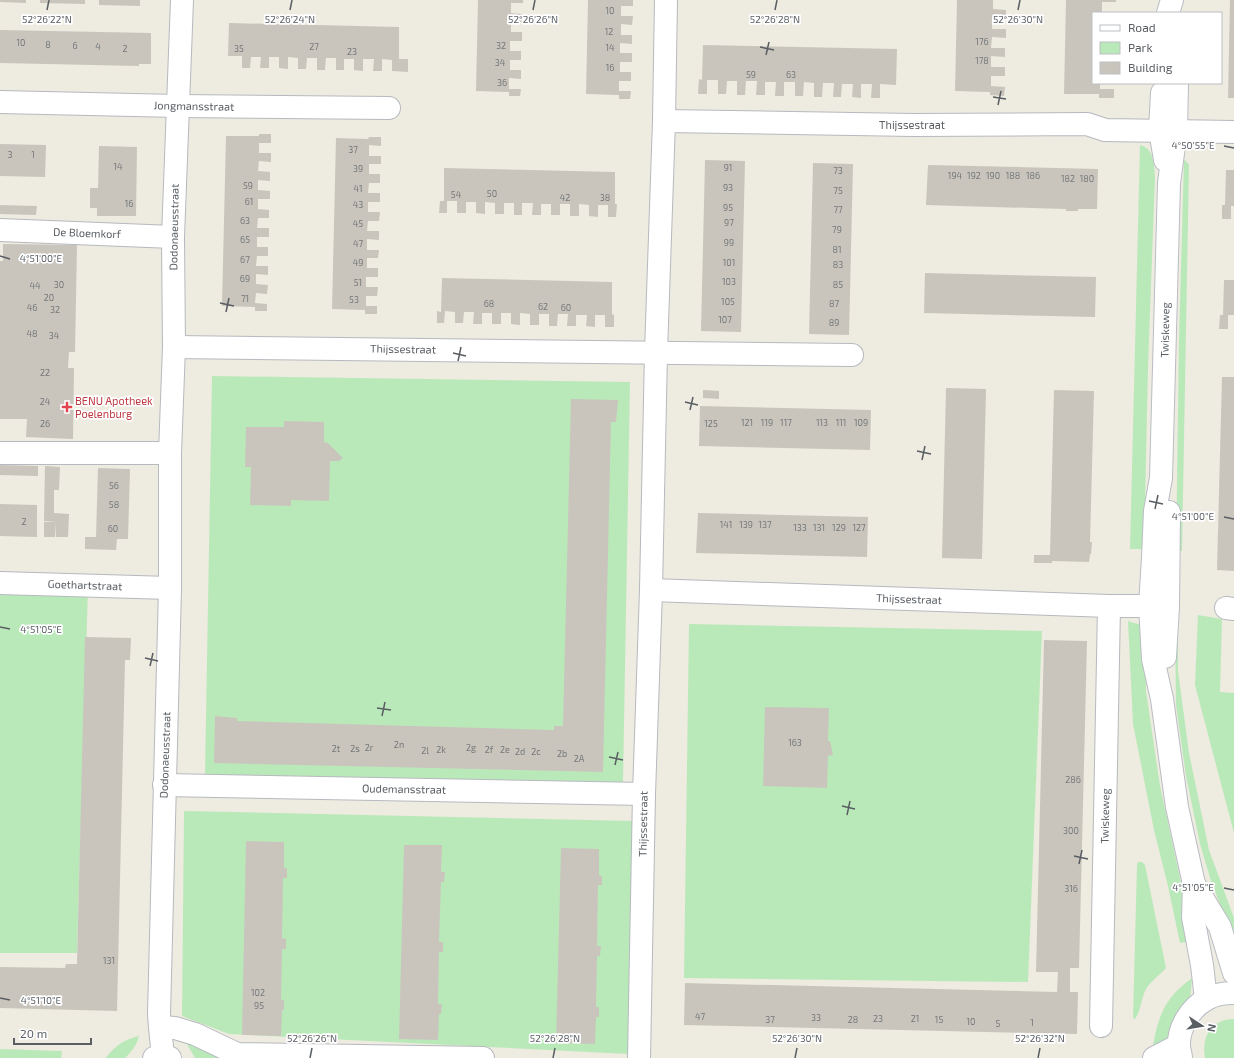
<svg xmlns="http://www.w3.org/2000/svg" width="1234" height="1058" font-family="'Exo 2',sans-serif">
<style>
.green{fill:#bae9b9}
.building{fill:#c9c5bd}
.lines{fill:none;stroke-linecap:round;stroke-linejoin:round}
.street-casing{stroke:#b6b9bf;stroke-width:24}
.secondary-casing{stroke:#b9bdc4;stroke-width:24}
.street{stroke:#fff;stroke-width:22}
.secondary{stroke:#fff;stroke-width:22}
.ticks{fill:none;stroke:#595e63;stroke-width:1.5}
.health-dot{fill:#e0444e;stroke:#fff;stroke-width:1.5}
.labels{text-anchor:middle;stroke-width:3.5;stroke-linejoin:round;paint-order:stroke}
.number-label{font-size:9px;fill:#75787a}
.street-label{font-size:11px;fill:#595e63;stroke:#fff}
.health-label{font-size:11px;fill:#be3a42;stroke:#fff;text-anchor:start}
.ticks-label{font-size:10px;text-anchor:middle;fill:#595e63;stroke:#fff;stroke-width:3.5;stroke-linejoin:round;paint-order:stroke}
</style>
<rect width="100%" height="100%" fill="#eeebe0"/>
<!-- green -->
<g class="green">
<path d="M 1140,145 C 1154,148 1154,165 1155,177 L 1148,367 L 1144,549 L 1130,549 Z"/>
<polygon points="1184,160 1186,161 1189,165 1182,551 1176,551 1179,339"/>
<polygon points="212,376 630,382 623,782 205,775"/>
<polygon points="0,587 88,588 77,953 0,953"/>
<polygon points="1198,615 1222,619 1220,692 1234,693 1234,833 1195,685"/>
<polygon points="1175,617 1178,618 1178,671 1189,753 1209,850 1234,918 1234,930 1232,930 1226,920 1211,881 1200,844 1186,776 1176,705"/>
<polygon points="1128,621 1141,625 1145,633 1146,691 1160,786 1183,892 1189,942 1180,943 1168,886 1154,830 1133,724"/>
<polygon points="689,624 1042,631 1028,982 684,978"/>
<polygon points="184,811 633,821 628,1054 229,1034 182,1016"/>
<path d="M 1138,862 L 1142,862 L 1145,865 L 1166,968 C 1160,975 1151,981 1146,989 C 1141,999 1141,1011 1135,1019 L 1133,1018 L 1137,865 Z"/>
<path d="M 1192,978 L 1190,1001 L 1171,1039 L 1153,1045 C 1159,1013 1166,997 1192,978 Z"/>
<path d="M 1234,1019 L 1234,1058 L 1205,1058 C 1201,1037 1211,1019 1234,1019 Z"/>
<path d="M 139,1036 C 137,1045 132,1051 125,1058 L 106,1058 C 115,1045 124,1040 139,1036 Z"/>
<polygon points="187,1040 216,1057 221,1058 195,1058 187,1044"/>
<polygon points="0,1049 62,1051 61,1058 0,1058"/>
</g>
<!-- building -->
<g class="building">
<polygon points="0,0 26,0 26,3 0,2"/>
<polygon points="40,0 85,0 85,4 40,3"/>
<polygon points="99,0 140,0 140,6 99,5"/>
<polygon points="478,0 523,0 523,3 511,3 511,13 522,14 522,22 511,22 511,32 522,32 522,41 510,41 510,51 521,51 521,60 510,60 510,70 521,70 521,79 509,78 509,89 521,89 520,96 509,96 509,92 476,91"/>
<polygon points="588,0 633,0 633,6 621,6 621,16 633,16 632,25 621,24 621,35 632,35 632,44 620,43 620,53 632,53 632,62 620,62 620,72 631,72 631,81 619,81 619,91 631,91 630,99 619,99 619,95 586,94"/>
<polygon points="957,0 993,0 993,9 1006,10 1006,18 992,18 992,29 1006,29 1006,38 992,37 991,48 1005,48 1005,57 991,56 991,67 1005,67 1005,76 991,76 991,86 1005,87 1004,96 990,95 990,92 955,91"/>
<polygon points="1066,0 1116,0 1116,2 1102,2 1102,13 1093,13 1093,83 1100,83 1100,89 1114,89 1114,98 1099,98 1099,94 1064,94"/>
<polygon points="1230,0 1234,0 1234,98 1228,98"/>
<polygon points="229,23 399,27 399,59 408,59 408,72 392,71 392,60 382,59 382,71 373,71 374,59 363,59 363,71 354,70 354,59 344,59 344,70 336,70 336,58 326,58 325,70 317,70 317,58 307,58 306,69 298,69 298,58 288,57 288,69 279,68 279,57 269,57 269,68 260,68 261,57 251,57 250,68 242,68 242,56 228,56"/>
<polygon points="0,30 151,33 151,64 139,64 139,66 0,63"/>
<polygon points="703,45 897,49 896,85 880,84 880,98 871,98 872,84 861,84 861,98 852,97 853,84 842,84 841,97 833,97 834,83 823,83 822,97 814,97 814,83 804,82 803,96 795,96 795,82 784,82 784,96 775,96 776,82 765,82 765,95 756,95 757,81 746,81 745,95 737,95 737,81 727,81 726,94 718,94 718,80 707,80 707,94 698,94 699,79 702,80"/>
<polygon points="259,134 271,134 271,143 259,143 259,153 271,153 271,162 259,161 258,171 270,172 270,181 258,180 258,190 270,191 270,199 258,199 258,209 269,210 269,218 258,218 257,228 269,228 269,237 257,237 257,247 268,247 268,256 257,256 256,266 268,266 268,275 256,274 256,284 268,285 267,294 256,293 255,303 267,304 267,311 255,311 255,307 222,306 226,136 259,136"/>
<polygon points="369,137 381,137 381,146 369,145 369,156 381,156 381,164 369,164 369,174 380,174 380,183 369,183 368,193 380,193 380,202 368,202 368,212 380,212 379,221 368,221 367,231 379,231 379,240 367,239 367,250 379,250 378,258 367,258 367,268 378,268 378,277 366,277 366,287 378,287 377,296 366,296 366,306 377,306 377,314 365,314 365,310 332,309 336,138 368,139"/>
<polygon points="0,144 46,145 45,177 0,176"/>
<polygon points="99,146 137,147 136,216 97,216 97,208 90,208 90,188 98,188"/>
<polygon points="705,160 745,161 741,332 701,331"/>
<polygon points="813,163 853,164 849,335 809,334"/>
<polygon points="928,165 1098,169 1097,209 1078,209 1078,211 1066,211 1066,209 926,205"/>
<polygon points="444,168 615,172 615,204 617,204 616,217 608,217 608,205 598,205 598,217 589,216 589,205 579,204 579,216 570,216 570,204 560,204 560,215 551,215 551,204 541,204 541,215 532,215 533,203 522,203 522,215 514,215 514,203 504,203 504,214 495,214 495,203 485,202 485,214 476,213 476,202 466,202 466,213 457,213 457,201 447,201 447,213 439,213 440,201 444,201"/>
<polygon points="1226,170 1234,170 1234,206 1231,206 1231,219 1222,219 1222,205 1225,205"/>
<polygon points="0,205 37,206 36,215 0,214"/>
<polygon points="3,244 77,245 75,352 69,352 68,368 74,368 73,439 26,437 27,419 0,419 0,261 3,261"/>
<polygon points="925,273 1096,277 1095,317 924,313"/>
<polygon points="442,278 612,282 612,314 614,315 614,327 605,327 605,315 595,315 595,327 586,326 587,315 576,315 576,326 567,326 568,314 558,314 557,326 549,326 549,314 539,314 539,325 530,325 530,314 520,313 520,325 511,324 511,313 501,313 501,324 492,324 492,313 482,313 482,324 473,324 474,312 464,312 463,323 455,323 455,312 445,311 444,323 437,323 437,311 441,312"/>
<polygon points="1224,280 1234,280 1234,315 1228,315 1228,329 1219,329 1220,315 1223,315"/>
<polygon points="1222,377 1234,377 1234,571 1217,570"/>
<polygon points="946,388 986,389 982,559 942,558"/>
<polygon points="703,390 719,391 719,399 703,398"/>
<polygon points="1054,390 1094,391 1090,542 1092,542 1091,554 1090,554 1089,562 1052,561 1052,563 1034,563 1034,555 1050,555"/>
<polygon points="571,399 618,400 616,422 611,422 603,772 214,763 215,716 237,718 237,721 554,730 554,726 563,726"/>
<polygon points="700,406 871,410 870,450 699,446"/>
<polygon points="284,421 324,422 324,442 328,443 343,458 339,461 330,461 329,501 291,500 291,506 250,505 251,467 245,467 246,427 284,427"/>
<polygon points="0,465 38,466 38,476 0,475"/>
<polygon points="45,466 60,467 59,490 54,490 54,513 69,514 68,537 56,537 56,520 56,522 44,521"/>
<polygon points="98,468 130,469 128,539 117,539 116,550 85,549 85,537 96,537"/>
<polygon points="0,504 37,505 37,537 0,536"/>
<polygon points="698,513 868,517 867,557 696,553"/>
<polygon points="44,522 56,522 55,537 44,537"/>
<polygon points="85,637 131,638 130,660 125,660 117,1011 0,1008 0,967 65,968 66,964 77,964"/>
<polygon points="1044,640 1087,641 1079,968 1070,968 1070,992 1078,992 1077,1034 684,1025 685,983 1057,992 1058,972 1036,972"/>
<polygon points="765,707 829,708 828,741 830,741 833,755 828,756 827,788 763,786"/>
<polygon points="246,841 284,842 284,868 287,868 287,878 283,878 282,938 286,939 286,949 282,949 281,1000 284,1000 284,1010 282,1010 281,1036 242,1035"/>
<polygon points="404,845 442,845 441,872 445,872 444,882 441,882 439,942 443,942 443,952 439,952 438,1004 442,1004 441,1014 439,1014 438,1040 399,1039"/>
<polygon points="561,848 599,849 599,875 602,876 602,885 598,885 597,946 601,946 600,956 597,956 596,1007 599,1007 599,1017 596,1017 595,1044 556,1043"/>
</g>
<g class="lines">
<defs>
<g id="street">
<polyline points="0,102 178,106 389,108"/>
<polyline points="664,121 914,125 1087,124 1105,130 1234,132"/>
<polyline points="0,230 173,237"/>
<polyline points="174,347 852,355"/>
<polyline points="0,453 170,453"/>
<polyline points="0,583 170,588"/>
<polyline points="651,590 1109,606 1168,606"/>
<polyline points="1226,608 1234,609"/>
<polyline points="164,785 644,794"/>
<polyline points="1101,1026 1109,606"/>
<polyline points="160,1027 175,1028 195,1034 237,1054 483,1058"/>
<polyline points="163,1057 160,1027 159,1014 170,588 170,453 174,347 173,237 182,0"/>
<polyline points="639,1058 644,794 651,590 656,352 664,121 666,0"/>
</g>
<g id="secondary">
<polyline points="1168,13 1172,0"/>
<polyline points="1177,83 1176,131 1169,183 1161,478 1155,511 1153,558 1150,606 1153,659 1162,699 1177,807 1194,884 1193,917 1202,965 1206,999"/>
<polyline points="1162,93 1160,130 1165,160"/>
<polyline points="1165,657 1168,606 1169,512"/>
<polyline points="1194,884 1220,927 1234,973"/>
<polyline points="154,1058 163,1057 170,1058"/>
<polyline points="1154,1058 1179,1045"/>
<path d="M 1181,1058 C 1181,1054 1179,1050 1179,1046 C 1178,1028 1191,1007 1207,999 C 1215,994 1225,993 1234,993"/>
</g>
</defs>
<!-- street casing -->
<use href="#street" class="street-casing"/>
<!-- secondary casing -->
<use href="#secondary" class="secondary-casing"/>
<!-- street -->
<use href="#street" class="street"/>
<!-- secondary -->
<use href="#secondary" class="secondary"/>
</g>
<!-- ticks -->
<path class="ticks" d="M 47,10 L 49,0M 290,10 L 292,0M 533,10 L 535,0M 775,10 L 777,0M 1018,10 L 1020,0M 760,47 L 774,50M 766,55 L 769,42M 993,97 L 1006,99M 998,105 L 1001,91M 1224,146 L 1234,148M 0,256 L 10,259M 220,303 L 234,306M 226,312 L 229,298M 453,353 L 466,356M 458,361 L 461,347M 685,402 L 698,405M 690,410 L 693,397M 917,451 L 931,454M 922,460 L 925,446M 1149,501 L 1163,504M 1155,509 L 1158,495M 1224,517 L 1234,519M 0,627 L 10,629M 145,658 L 158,661M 150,666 L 153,653M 377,708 L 391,710M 382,716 L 385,702M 609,757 L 623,760M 615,765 L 618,752M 842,806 L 855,809M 847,815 L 850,801M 1074,856 L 1088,859M 1079,864 L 1082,850M 1224,888 L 1234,890M 0,998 L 10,1000M 310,1058 L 312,1048M 553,1058 L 555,1048M 795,1058 L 797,1048M 1038,1058 L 1040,1048"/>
<!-- markers -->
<path class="health-dot" d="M65 401h4v4h4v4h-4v4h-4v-4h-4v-4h4z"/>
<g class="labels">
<!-- number labels -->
<g class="number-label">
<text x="610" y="14">10</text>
<text x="609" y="35">12</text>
<text x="982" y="45">176</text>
<text x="21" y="46">10</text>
<text x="48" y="48">8</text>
<text x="75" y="49">6</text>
<text x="501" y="49">32</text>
<text x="98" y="50">4</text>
<text x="314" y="50">27</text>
<text x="610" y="51">14</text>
<text x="125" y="52">2</text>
<text x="239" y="52">35</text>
<text x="352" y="55">23</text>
<text x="982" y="64">178</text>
<text x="500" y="66">34</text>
<text x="610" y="71">16</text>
<text x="751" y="78">59</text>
<text x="791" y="78">63</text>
<text x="502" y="86">36</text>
<text x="353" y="153">37</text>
<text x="10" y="158">3</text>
<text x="33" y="158">1</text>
<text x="118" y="170">14</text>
<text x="728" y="171">91</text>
<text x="358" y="172">39</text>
<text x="838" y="174">73</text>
<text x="955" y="179">194</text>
<text x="974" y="179">192</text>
<text x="993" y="179">190</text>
<text x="1013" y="179">188</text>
<text x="1033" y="179">186</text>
<text x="1068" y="182">182</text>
<text x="1087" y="182">180</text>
<text x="248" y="189">59</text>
<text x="728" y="191">93</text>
<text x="358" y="192">41</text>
<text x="838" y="194">75</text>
<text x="492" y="197">50</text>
<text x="456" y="198">54</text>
<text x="565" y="201">42</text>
<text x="605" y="201">38</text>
<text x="249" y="205">61</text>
<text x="129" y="207">16</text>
<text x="358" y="208">43</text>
<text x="728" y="211">95</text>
<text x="838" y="213">77</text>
<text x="245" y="224">63</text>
<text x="729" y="226">97</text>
<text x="358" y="227">45</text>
<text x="837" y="233">79</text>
<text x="245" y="243">65</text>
<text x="729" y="246">99</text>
<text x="358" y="247">47</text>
<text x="837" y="253">81</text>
<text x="245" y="263">67</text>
<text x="358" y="266">49</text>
<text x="729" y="266">101</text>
<text x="838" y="268">83</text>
<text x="245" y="282">69</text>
<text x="729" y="285">103</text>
<text x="358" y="286">51</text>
<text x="59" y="288">30</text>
<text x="838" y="288">85</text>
<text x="35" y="289">44</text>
<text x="49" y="301">20</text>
<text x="245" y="302">71</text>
<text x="354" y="303">53</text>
<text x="728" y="305">105</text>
<text x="489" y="307">68</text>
<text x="834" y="307">87</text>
<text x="543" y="310">62</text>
<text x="32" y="311">46</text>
<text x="566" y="311">60</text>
<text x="55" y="313">32</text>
<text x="725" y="323">107</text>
<text x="834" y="326">89</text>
<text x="32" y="337">48</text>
<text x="54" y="339">34</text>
<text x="45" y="376">22</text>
<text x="45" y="405">24</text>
<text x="747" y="426">121</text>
<text x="767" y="426">119</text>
<text x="786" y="426">117</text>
<text x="822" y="426">113</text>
<text x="841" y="426">111</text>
<text x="861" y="426">109</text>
<text x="45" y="427">26</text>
<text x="711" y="427">125</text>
<text x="114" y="489">56</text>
<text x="114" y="508">58</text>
<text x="24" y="525">2</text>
<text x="726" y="528">141</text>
<text x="746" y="528">139</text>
<text x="765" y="528">137</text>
<text x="800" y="531">133</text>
<text x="819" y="531">131</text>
<text x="839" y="531">129</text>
<text x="859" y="531">127</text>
<text x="113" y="532">60</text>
<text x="795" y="746">163</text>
<text x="399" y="748">2n</text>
<text x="369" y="751">2r</text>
<text x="471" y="751">2g</text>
<text x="336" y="752">2t</text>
<text x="355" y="752">2s</text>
<text x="441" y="753">2k</text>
<text x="489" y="753">2f</text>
<text x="505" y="753">2e</text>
<text x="425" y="754">2l</text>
<text x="520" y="755">2d</text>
<text x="536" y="755">2c</text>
<text x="562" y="757">2b</text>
<text x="579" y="762">2A</text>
<text x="1073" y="783">286</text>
<text x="1071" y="834">300</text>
<text x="1071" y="892">316</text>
<text x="109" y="964">131</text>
<text x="258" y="996">102</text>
<text x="259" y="1009">95</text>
<text x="700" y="1020">47</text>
<text x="816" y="1021">33</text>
<text x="878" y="1022">23</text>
<text x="915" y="1022">21</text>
<text x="770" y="1023">37</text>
<text x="853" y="1023">28</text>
<text x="939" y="1023">15</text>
<text x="971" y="1025">10</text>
<text x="1032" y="1026">1</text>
<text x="998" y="1027">5</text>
</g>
<!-- street labels -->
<g class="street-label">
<text transform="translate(194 106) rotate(1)" y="4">Jongmansstraat</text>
<text x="912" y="129">Thijssestraat</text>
<text transform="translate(174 227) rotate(-89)" y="4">Dodonaeusstraat</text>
<text transform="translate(87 233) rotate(2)" y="4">De Bloemkorf</text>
<text transform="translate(1165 330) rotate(-89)" y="4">Twiskeweg</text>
<text transform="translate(403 349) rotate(1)" y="4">Thijssestraat</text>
<text transform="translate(85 585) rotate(2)" y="4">Goethartstraat</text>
<text transform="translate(909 599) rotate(2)" y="4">Thijssestraat</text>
<text transform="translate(165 755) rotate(-88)" y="4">Dodonaeusstraat</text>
<text transform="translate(404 789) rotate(1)" y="4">Oudemansstraat</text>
<text transform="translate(1105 816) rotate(-89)" y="4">Twiskeweg</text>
<text transform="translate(643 824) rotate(-89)" y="4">Thijssestraat</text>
</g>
<!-- health labels -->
<g class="health-label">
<text x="75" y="405">BENU Apotheek<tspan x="75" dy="13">Poelenburg</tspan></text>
</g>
</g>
<g class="ticks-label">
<text x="47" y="23">52°26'22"N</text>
<text x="290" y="23">52°26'24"N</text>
<text x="533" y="23">52°26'26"N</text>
<text x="775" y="23">52°26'28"N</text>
<text x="1018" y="23">52°26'30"N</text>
<text x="1193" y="149">4°50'55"E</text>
<text x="41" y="262">4°51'00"E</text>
<text x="1193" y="520">4°51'00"E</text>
<text x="41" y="633">4°51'05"E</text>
<text x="1193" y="891">4°51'05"E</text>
<text x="41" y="1004">4°51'10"E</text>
<text x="312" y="1042">52°26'26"N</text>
<text x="555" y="1042">52°26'28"N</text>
<text x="797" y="1042">52°26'30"N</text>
<text x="1040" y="1042">52°26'32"N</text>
</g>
<!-- legend -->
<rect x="1092" y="12" width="130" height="72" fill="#ffffff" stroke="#bdbfc1"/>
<rect x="1100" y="25" width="20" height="6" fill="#ffffff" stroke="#bdbfc1"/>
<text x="1128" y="32" font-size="12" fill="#595e63">Road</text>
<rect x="1100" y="42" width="20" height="12" fill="#bae9b9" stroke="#bdbfc1"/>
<text x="1128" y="52" font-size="12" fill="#595e63">Park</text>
<rect x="1100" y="62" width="20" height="12" fill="#c9c5bd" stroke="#bdbfc1"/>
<text x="1128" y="72" font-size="12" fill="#595e63">Building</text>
<!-- north arrow -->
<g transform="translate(1202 1026) rotate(102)" stroke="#ffffff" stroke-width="3" paint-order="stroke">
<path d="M0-3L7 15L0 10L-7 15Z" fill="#595e63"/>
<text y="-6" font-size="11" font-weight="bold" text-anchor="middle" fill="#595e63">N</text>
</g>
<!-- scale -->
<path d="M14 1038v6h77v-6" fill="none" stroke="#595e63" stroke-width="2"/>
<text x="20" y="1038" font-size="12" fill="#595e63" stroke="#ffffff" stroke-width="3" paint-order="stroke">20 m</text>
</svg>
